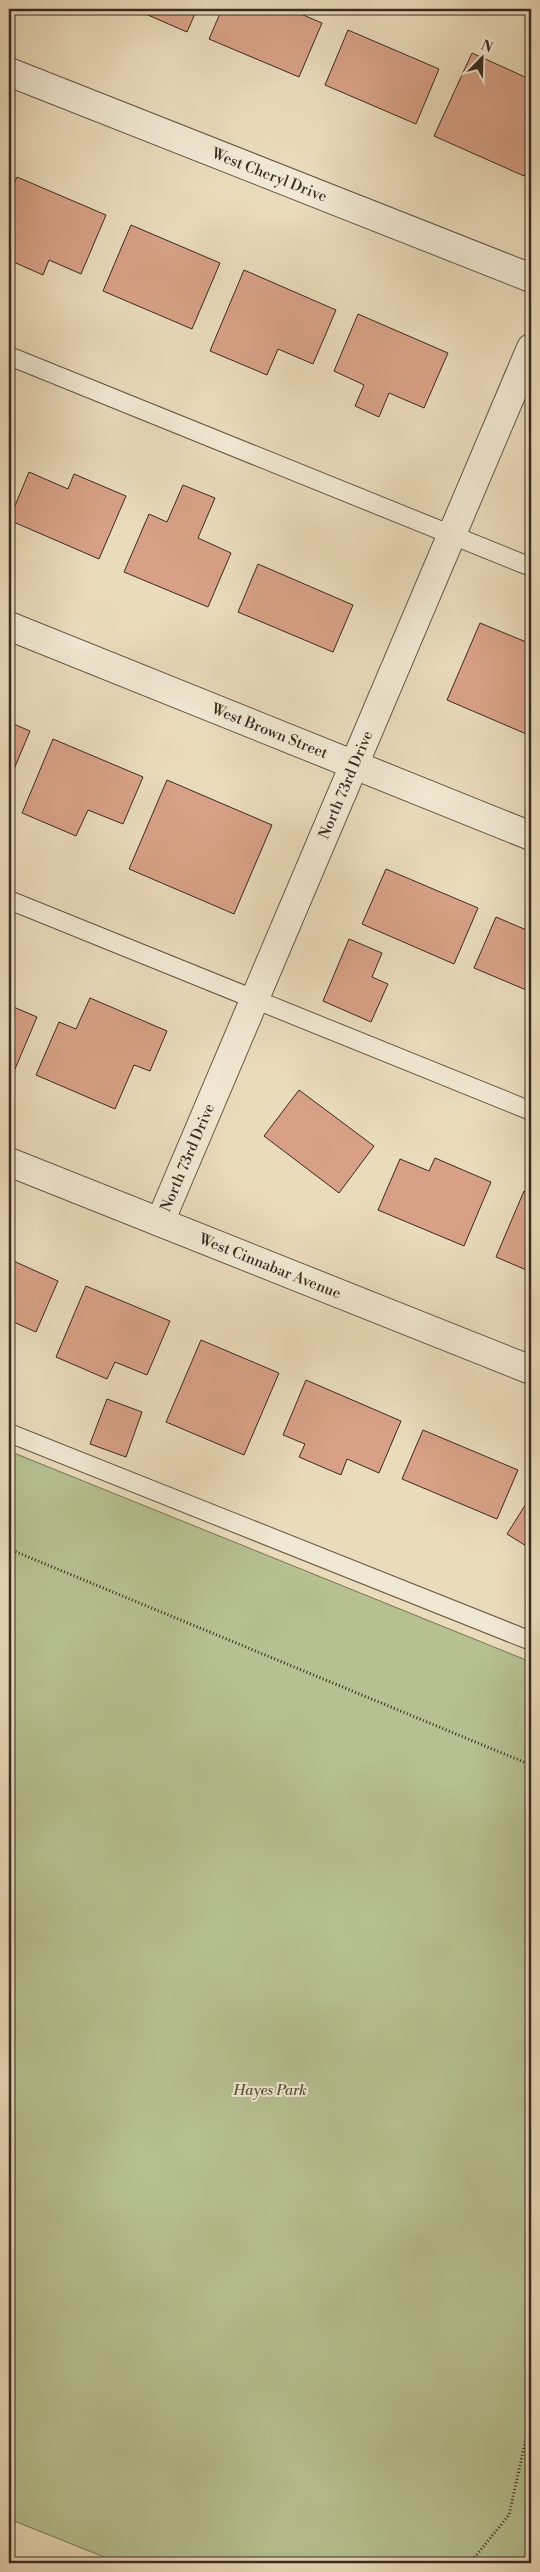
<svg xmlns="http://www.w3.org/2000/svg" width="540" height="2572" font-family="'Libre Bodoni',serif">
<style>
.green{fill:#b6c091;stroke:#787558}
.building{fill:#d8a187;stroke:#392a20}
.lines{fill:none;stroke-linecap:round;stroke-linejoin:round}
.lane-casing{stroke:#655647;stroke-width:20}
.street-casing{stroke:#655647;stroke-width:30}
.path{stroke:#392a20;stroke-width:3;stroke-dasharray:1 2.5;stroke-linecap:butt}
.lane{stroke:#f1e8d3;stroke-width:18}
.street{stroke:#f1e8d3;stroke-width:28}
.labels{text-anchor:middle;stroke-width:4;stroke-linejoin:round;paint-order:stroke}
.street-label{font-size:15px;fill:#392a20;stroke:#f1e8d3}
.park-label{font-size:15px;font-style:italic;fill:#58503c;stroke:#f1e8d3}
</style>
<rect width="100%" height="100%" fill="#eadbbb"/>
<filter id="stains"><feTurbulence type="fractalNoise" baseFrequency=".004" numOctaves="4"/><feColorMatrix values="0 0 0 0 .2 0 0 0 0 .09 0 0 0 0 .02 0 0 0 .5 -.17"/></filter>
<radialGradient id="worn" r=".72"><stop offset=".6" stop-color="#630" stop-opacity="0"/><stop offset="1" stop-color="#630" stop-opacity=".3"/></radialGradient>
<!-- green -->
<polygon class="green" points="9,1451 531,1662 531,2563 119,2563 9,2519"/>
<!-- building -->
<g class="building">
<polygon points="134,9 197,9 187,32"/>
<polygon points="222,9 289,9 322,23 299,77 209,39"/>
<polygon points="348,30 439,69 416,124 325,85"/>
<polygon points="472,53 525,77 531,64 531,160 524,176 434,136"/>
<polygon points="17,177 106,215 81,274 49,260 43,275 9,260 9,196"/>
<polygon points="131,225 220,263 192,329 103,291"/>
<polygon points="244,270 336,310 313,364 278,349 267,375 210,351"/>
<polygon points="358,314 448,353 424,408 389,393 379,417 355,406 364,385 334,371"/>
<polygon points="29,472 68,489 74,474 126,496 99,559 9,520"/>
<polygon points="183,485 215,498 198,538 231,553 208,607 124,572 149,514 167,522"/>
<polygon points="258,564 353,605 333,652 238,612"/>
<polygon points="480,623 531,644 531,736 447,700"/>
<polygon points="9,722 30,731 9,781"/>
<polygon points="53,739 143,777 123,824 88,810 76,836 22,813"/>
<polygon points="167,780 272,825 234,914 129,869"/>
<polygon points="386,869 478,908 454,964 362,924"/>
<polygon points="496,917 531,932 531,992 474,968"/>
<polygon points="349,939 382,953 372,977 388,984 371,1022 323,1001"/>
<polygon points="90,998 167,1031 150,1071 134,1065 115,1109 36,1075 59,1022 76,1029"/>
<polygon points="9,1005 37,1017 15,1069 9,1067"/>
<polygon points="299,1090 374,1146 339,1193 264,1136"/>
<polygon points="435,1158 491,1182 464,1246 378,1210 400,1159 429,1171"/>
<polygon points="524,1191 531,1194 531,1272 496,1257"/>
<polygon points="9,1259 58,1281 36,1332 9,1320"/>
<polygon points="86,1286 170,1321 147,1375 115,1362 107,1379 56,1357"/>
<polygon points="201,1340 279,1373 244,1455 166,1422"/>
<polygon points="306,1380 401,1421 379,1473 347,1459 341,1475 299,1457 305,1444 283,1435"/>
<polygon points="107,1399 142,1412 126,1457 90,1444"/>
<polygon points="423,1430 518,1470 497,1519 402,1479"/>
<polygon points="531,1496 531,1549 507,1534"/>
</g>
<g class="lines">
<defs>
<g id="lane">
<polyline points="9,356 531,567"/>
<polyline points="9,900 531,1111"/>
<polyline points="9,1433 531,1641"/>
</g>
<g id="street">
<path id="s1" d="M 9,72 L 531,278"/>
<path id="s2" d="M 9,626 L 531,836"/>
<path id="s3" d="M 9,1162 L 531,1370"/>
<path id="s4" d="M 160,1222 L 531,348"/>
</g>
</defs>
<!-- lane casing -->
<use href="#lane" class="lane-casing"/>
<!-- street casing -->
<use href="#street" class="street-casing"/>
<!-- path -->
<g class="path">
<polyline points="9,1549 531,1765"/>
<polyline points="470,2563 509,2515 531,2416"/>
</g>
<!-- lane -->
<use href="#lane" class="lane"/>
<!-- street -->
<use href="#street" class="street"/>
</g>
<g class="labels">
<!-- street labels -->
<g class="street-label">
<text dy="5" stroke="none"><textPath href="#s1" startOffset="280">West Cheryl Drive</textPath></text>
<text dy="5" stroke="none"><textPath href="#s2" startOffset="281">West Brown Street</textPath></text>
<text dy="5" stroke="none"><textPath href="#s4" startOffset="475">North 73rd Drive</textPath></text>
<text dy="5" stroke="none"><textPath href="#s4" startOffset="70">North 73rd Drive</textPath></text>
<text dy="5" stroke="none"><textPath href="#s3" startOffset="281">West Cinnabar Avenue</textPath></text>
</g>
<!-- park labels -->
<g class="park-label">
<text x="270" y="2095">Hayes Park</text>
</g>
</g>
<!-- margin -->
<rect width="540" height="2572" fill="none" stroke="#eadbbb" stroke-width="30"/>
<rect x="10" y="10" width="520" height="2552" fill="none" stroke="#392a20" stroke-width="2.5"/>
<rect x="15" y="15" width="510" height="2542" fill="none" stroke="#392a20"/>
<!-- north arrow -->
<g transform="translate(482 58) rotate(23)" stroke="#f1e8d3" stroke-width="4" paint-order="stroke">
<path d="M0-4L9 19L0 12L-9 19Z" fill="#392a20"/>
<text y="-8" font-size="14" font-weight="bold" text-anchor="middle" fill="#392a20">N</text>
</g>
<rect width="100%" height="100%" filter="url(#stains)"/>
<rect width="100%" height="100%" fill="url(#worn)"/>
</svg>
